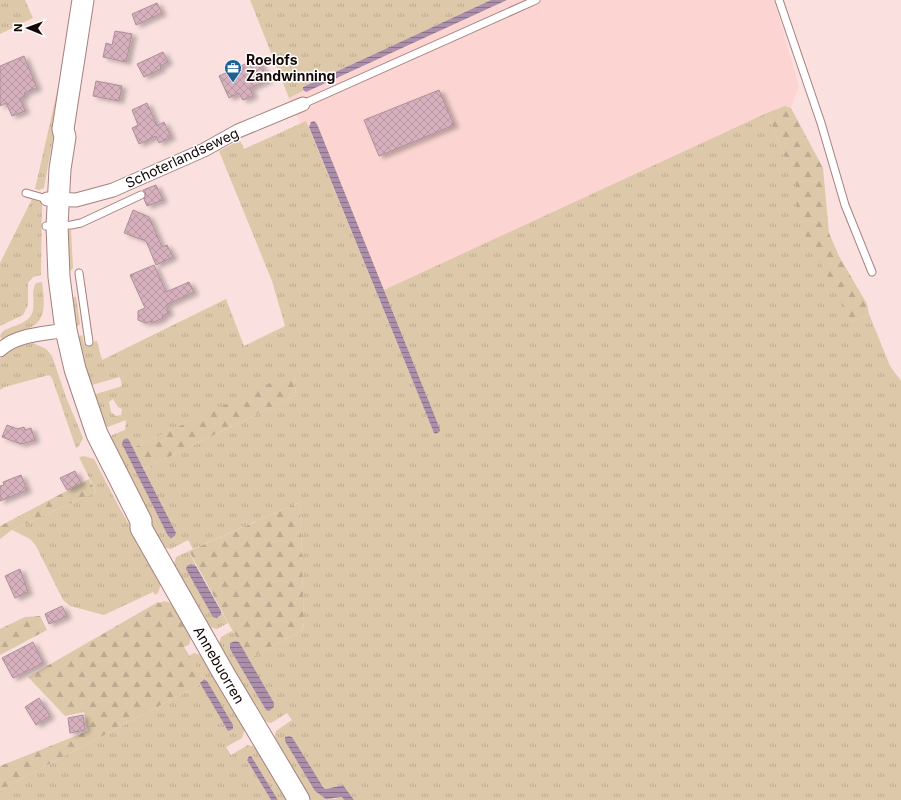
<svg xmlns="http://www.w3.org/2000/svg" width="901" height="800" font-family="Inter,sans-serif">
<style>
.built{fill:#fcd5d2}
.grass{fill:url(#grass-tufts);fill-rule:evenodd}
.forest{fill:url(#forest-firs)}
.water{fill:url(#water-rules)}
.building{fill:url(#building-cross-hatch);stroke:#b08d99;filter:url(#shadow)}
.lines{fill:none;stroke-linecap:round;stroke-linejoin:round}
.lane-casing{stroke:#a5817e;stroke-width:9}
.street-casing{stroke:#a5817e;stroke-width:15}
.primary-casing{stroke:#a5817e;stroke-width:23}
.lane{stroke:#fff;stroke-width:7}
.street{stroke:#fff;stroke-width:13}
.primary{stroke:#fff;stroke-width:21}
.labels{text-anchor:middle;stroke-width:3;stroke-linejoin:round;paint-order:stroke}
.poi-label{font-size:14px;font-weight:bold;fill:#140807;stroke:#fff;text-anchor:start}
.street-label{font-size:14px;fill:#140807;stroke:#fff}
</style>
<defs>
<pattern id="grass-tufts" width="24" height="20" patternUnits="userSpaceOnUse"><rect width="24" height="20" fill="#ddc8a9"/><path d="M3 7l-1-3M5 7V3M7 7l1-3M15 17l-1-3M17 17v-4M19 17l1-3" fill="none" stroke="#bdaa90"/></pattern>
<pattern id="forest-firs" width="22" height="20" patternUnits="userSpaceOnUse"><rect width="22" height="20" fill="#ddc8a9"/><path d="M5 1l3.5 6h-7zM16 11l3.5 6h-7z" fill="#bdaa90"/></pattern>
<pattern id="water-rules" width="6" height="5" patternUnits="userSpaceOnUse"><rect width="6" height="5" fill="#ab8faa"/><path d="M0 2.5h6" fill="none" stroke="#8a7388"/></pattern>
<pattern id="building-cross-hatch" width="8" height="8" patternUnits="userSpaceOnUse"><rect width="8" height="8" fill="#d6b1bd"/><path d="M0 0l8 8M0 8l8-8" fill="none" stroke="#b797a1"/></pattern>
<filter id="shadow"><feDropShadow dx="4.5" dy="2.5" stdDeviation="2" flood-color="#0004"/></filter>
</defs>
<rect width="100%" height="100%" fill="#fae1df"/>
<!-- built -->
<polygon class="built" points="502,0 774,0 799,86 791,108 785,106 769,112 378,293 289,98"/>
<!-- grass -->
<g class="grass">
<polygon points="0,0 25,0 33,18 0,34"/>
<polygon points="250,0 491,0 303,87 303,91 289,98"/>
<polygon points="64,61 67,61 44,188 39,190 35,189"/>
<path d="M 769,112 L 769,118 L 852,322 L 869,314 L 890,366 L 901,381 L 901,800 L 354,800 L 343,785 L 326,789 L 318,781 L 315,791 L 334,799 L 342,797 L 344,800 L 307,800 L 273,743 L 276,731 L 292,720 L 287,713 L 271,723 L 258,719 L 217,649 L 221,637 L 232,631 L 239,642 L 235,641 L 230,643 L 230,649 L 266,710 L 274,707 L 274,703 L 248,659 L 301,631 L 304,625 L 300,502 L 193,549 L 188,540 L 171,549 L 158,546 L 106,447 L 112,435 L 125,430 L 126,420 L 108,427 L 96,422 L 90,406 L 96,394 L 122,386 L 120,377 L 92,385 L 82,380 L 75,338 L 82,335 L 84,344 L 97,341 L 102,360 L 226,299 L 244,346 L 285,326 L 272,281 L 219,151 L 240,140 L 244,149 L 306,121 L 434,433 L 436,434 L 440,429 L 384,290 ZM 294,373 L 296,395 L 144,469 L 176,533 L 175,536 L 171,538 L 168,536 L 123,444 L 129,440 L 133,448 ZM 113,399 L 118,407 L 122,409 L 121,415 L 116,416 L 111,412 L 109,402 Z"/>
<polygon points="32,199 42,203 41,275 33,277 28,283 28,305 23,315 0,326 0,263"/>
<polygon points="65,230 71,230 73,268 68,273"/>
<path d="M 42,282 C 44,301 49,322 25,330 C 17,333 10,335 2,340 L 0,336 L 2,332 C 10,326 20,326 28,319 C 39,309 29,294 36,283 Z"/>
<polygon points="76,297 80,324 76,327 68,298"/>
<path d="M 33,343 L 46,349 L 52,356 L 66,397 L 83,438 L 79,446 L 76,448 L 52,378 L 49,375 L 5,387 L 0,390 L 0,359 C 9,350 20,345 33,343 Z"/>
<polygon points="84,456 94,459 120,509 162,581 158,593 155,595 153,592 104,615 70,606 63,600 36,546 30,539 12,530 96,492 79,457"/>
<polygon points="189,551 196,566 191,564 217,618 221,616 221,611 228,623 217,629 204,626 172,571 176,557"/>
<polygon points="194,653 206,656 246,725 242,738 226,747 231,755 248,745 260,748 291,800 278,800 251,757 249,756 247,760 271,800 0,800 0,790 201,684 228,730 206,680 204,679 189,656"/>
</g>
<!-- forest -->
<g class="forest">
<polygon points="785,106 791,108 823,168 829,233 839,256 867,304 869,314 852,322 803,231 797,216 796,185 769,118 769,112"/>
<polygon points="294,372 296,395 144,469 133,448"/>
<polygon points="89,479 96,492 12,530 0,539 0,526"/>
<polygon points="300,502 304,624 301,631 248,659 189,551"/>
<polygon points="164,601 175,604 192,633 189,645 184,647 204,679 201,681 201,684 0,790 0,766 88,731 84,712 65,716 28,677 158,602 159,603"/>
<polygon points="40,616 47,630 0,655 0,629 25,617"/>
</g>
<!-- water -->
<g class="water">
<polygon points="491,0 507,0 306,92 303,90 303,87"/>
<polygon points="314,121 317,124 440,429 440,431 436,434 434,433 309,127 311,122"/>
<polygon points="127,438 129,440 176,533 175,536 171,538 168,536 122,444 123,440"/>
<polygon points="191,564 196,566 221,611 221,615 217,618 213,617 186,569 187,566"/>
<polygon points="235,641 239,642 274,703 274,707 269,711 266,710 230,649 230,643"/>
<polygon points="204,679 207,681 233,725 233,729 228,731 200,683"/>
<polygon points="289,736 292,737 323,787 326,789 343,785 354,800 344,800 342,797 326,799 315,791 285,741 285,737"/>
<polygon points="249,756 251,756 278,800 271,800 247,760"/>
</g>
<!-- building -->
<g class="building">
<polygon points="157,3 162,13 136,25 132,14"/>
<polygon points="115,31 132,34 126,62 103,57 106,43 112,45"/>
<polygon points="163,52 168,62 160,66 161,69 144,77 137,64"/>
<polygon points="24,56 37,88 24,93 25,96 20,98 25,111 12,116 6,103 0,106 0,66"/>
<polygon points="258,58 268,80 250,88 253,96 243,100 239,93 229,98 219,76"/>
<polygon points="96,81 122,86 119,101 93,96"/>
<polygon points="439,90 454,125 379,156 364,120"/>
<polygon points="147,103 157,126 164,122 171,137 159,143 156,136 139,144 132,128 138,125 132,110"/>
<polygon points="156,185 163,200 147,206 144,199 146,193 143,190"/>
<polygon points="133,210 149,217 162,247 167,245 173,257 156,265 146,241 124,233"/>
<polygon points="154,265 166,292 189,282 194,292 166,305 169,313 162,316 163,318 152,323 151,321 146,323 138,320 138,311 145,308 130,275"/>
<polygon points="7,425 17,429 24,427 25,430 31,428 35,440 21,444 2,437"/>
<polygon points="75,471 81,483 67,490 60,478"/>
<polygon points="21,475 27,490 0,501 0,486 4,485 3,482"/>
<polygon points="20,569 28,592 15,598 5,576"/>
<polygon points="62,606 67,616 49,624 45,614"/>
<polygon points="33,642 43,663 13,678 2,658"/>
<polygon points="39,698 50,716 36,725 25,707"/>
<polygon points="83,715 85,730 70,733 68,718"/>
</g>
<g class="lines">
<defs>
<g id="lane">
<polyline points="779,0 821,123 845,205 872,272"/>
<polyline points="303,104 536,0"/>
<polyline points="26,193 47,199"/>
<polyline points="46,226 71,225 81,223 141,195"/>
<polyline points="79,273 89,342"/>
</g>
<g id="street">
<polyline points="47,199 76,200 113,190 204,150 238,131 303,104"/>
<path d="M 0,350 C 16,334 45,334 66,330"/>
</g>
<polyline id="primary" points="83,0 63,129 65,137 60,169 57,226 59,277 66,330 75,369 97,434 141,521 141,528 224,674 299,800"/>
</defs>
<!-- lane casing -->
<use href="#lane" class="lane-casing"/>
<!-- street casing -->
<use href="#street" class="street-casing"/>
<!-- primary casing -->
<use href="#primary" class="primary-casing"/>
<!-- lane -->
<use href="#lane" class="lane"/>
<!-- street -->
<use href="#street" class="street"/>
<!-- primary -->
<use href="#primary" class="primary"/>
</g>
<!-- icons -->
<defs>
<symbol id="office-pin" viewBox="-11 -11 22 30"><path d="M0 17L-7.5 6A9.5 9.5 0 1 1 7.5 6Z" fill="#1c6196" stroke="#fff"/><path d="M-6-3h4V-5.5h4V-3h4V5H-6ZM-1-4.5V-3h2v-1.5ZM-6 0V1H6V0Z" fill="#fff"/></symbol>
</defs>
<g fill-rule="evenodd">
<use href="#office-pin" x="223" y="58" width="20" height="27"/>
</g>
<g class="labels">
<!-- poi labels -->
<g class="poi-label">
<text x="246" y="65">Roelofs<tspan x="246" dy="16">Zandwinning</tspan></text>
</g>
<!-- street labels -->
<g class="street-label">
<text transform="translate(182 158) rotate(-25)" y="5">Schoterlandseweg</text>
<text transform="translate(219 665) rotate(60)" y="5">Annebuorren</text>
</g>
</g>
<!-- north arrow -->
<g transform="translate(28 28) rotate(271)" stroke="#ffffff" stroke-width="3" paint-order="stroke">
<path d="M0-3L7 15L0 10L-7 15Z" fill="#140807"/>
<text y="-6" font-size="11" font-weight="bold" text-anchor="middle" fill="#140807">N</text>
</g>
</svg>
